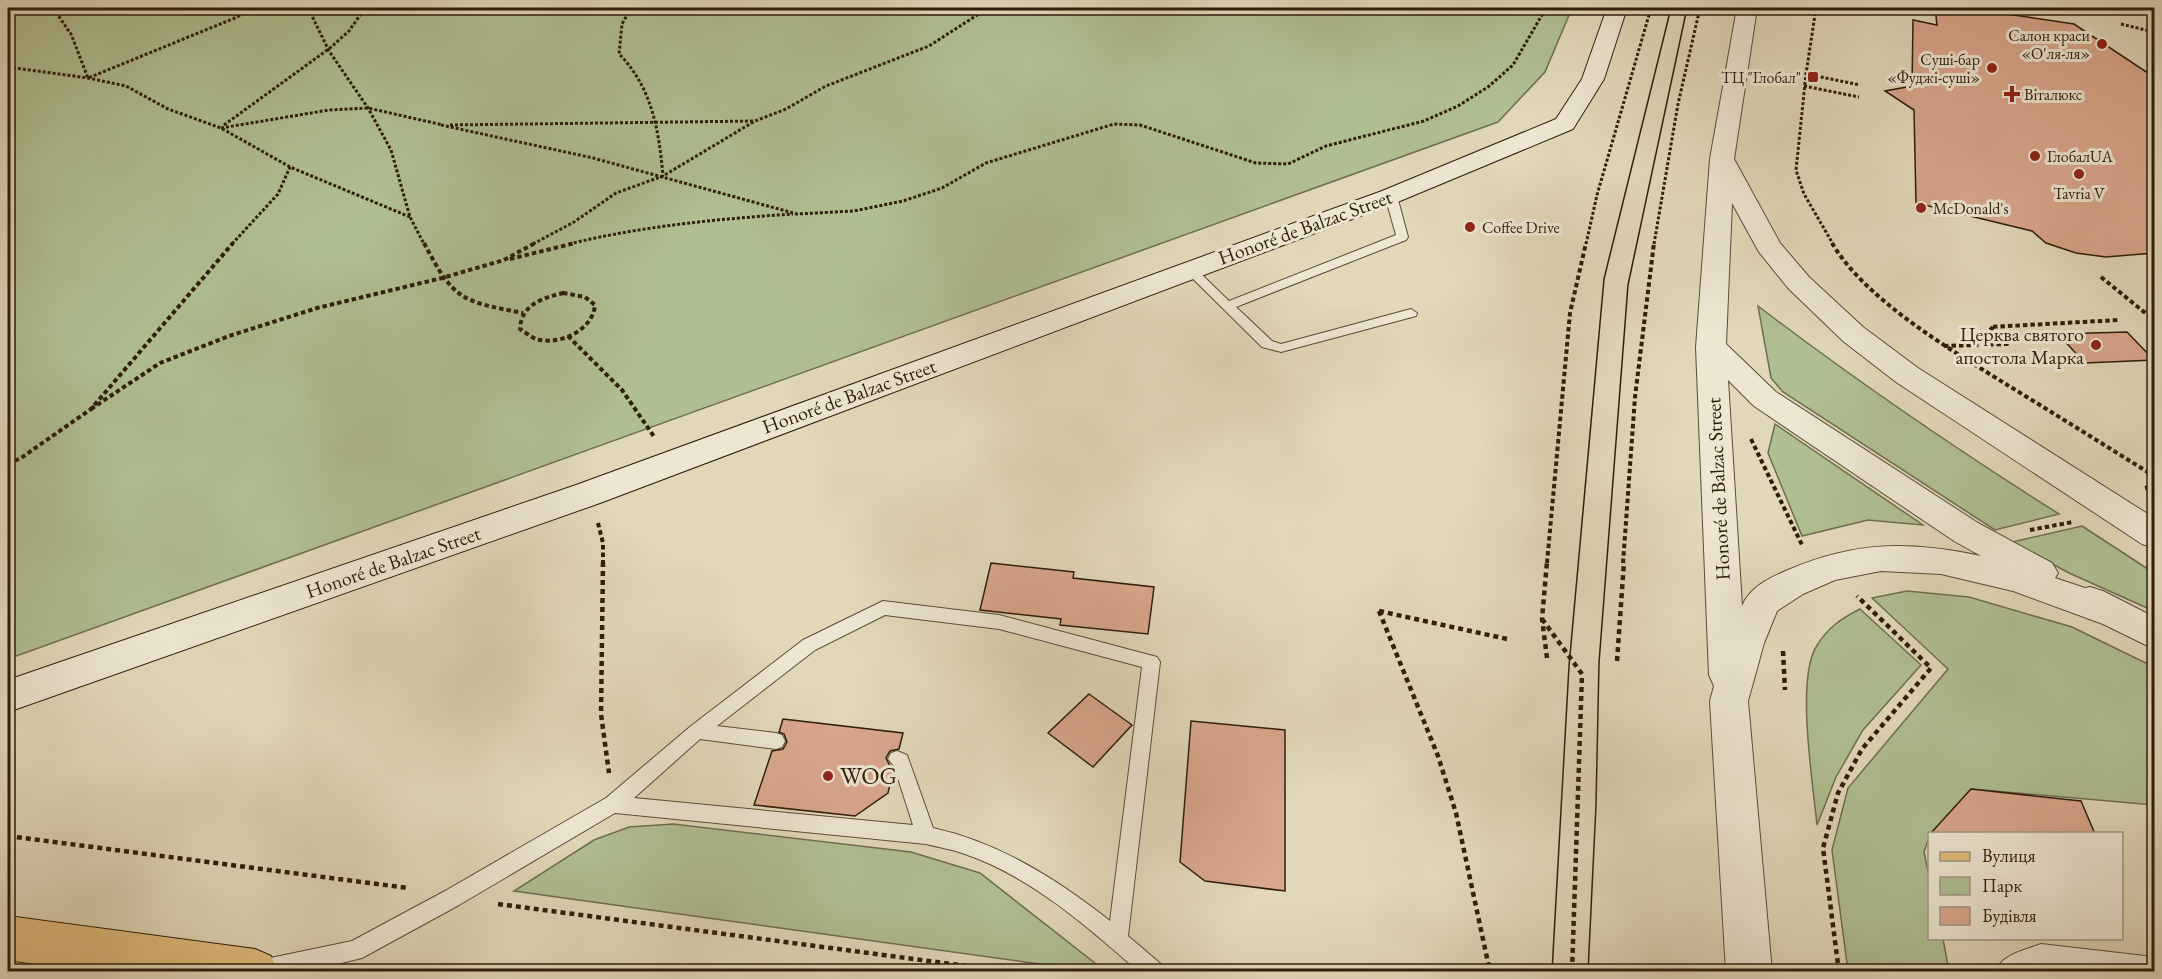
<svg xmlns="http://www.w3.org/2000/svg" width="2162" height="979" font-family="'EB Garamond',serif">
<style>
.green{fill:#b0bf91;stroke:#6f6e4e;stroke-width:1.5}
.building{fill:#d9a78c;stroke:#2e1d0b;stroke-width:1.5}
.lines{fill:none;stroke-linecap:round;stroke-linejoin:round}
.service-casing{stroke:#5b4c36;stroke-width:2}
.tertiary-casing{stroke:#5b4c36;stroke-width:2}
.secondary-casing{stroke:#2e1d0b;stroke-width:2}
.primary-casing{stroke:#2e1d0b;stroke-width:2}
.path-far2{stroke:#2e1d0b;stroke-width:3;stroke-dasharray:3 2;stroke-linecap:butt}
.path-far1{stroke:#2e1d0b;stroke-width:4;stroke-dasharray:4.5 3;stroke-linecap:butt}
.path{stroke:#2e1d0b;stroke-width:4.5;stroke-dasharray:5 4;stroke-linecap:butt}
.service{fill:#ece6d2;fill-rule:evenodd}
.tertiary{fill:#ece6d2;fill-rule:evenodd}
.secondary{fill:#ece6d2;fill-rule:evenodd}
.primary{fill:#e0bc7c;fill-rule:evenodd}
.tram{stroke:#2e1d0b;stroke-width:1.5}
.poi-dot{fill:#8f2418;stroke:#ece6d2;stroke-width:2}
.labels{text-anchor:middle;stroke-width:6;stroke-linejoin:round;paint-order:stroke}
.far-poi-label{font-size:16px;fill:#2e1d0b;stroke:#ece6d2;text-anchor:start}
.street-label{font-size:20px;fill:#2e1d0b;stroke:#ece6d2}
.poi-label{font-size:20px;fill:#2e1d0b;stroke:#ece6d2;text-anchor:end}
.near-poi-label{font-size:24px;fill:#2e1d0b;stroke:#ece6d2;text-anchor:start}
</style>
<rect width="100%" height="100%" fill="#e1d8b9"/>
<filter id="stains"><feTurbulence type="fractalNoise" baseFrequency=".00333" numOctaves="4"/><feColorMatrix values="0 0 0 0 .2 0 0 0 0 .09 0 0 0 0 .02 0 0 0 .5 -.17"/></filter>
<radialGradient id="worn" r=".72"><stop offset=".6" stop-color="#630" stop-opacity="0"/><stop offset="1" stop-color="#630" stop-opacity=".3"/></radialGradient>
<!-- green -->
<g class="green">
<polygon points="8,8 1572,8 1545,72 1498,122 8,659"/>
<path d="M 1758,306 C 1855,380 1956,449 2059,514 L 1995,530 L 1783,392 L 1771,378 Z"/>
<polygon points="1775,424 1923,525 1868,520 1802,536 1768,453"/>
<polygon points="2082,526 2154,573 2154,611 2069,573 2012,542"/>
<polygon points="1907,591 1969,597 2072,627 2154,667 2154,805 1971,789 1932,833 1930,834 1924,852 1929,876 1930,938 1943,939 1949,971 1848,971 1832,850 1848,788 1948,669 1872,598"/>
<path d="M 1860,609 L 1921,665 L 1863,730 L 1836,777 L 1817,825 C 1813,783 1796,681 1816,647 C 1827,628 1842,618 1860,609 Z"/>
<polygon points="673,824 911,852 980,873 1105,971 1090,971 514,891 594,840 629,827"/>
</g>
<!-- building -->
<g class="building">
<polygon points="1935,8 1967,8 2074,24 2154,77 2154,253 2106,257 2076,253 2046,243 2032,231 1916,203 1914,110 1885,91 1912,86 1913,20 1937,25"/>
<polygon points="2127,332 2154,360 2085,363 2058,334"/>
<polygon points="991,563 1074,572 1073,578 1154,587 1148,634 1060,625 1061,619 980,610"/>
<polygon points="1089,694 1132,725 1093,767 1048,733"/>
<polygon points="783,719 903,733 899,749 890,751 886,758 893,772 888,793 855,816 754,805 772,751 783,749 787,742 784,734 779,732"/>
<polygon points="1191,721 1285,730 1285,891 1205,881 1180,862"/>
<polygon points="1971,789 2081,801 2095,834 1930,834"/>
</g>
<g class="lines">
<defs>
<g id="service">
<polygon points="1391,193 1397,196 1408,237 1406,240 1236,307 1272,341 1281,344 1411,309 1417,313 1416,316 1281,352 1262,347 1184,270 1186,267 1194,267 1229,301 1396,235 1385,196"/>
<path d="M 883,601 L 999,615 L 1157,657 L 1160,662 L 1128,936 L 1162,965 L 1165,972 L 1139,972 C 1087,926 1029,875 962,853 C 950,849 938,847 926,844 L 615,813 L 459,905 L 362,958 L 304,972 L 246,972 L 249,964 L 256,961 L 352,941 L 445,891 L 606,798 L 691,726 L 803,640 ZM 885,615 L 999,629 L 1142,667 L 1110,921 C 1057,879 1000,843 933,828 L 907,755 L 897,751 L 891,753 L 888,759 L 894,766 L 913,825 L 634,798 L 700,739 L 776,749 L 782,747 L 785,741 L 782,735 L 776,733 L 717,726 L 815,650 Z"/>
<path d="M 2041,944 L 2154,957 L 2154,972 L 2104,972 L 2041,964 L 2023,972 L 1995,972 C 2002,954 2025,950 2041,944 Z"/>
</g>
<path id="tertiary" d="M 1737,8 L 1757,8 L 1734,159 L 1780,243 L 1809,277 L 1863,327 L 1918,368 L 2154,518 L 2154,548 L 2142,544 L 1896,382 L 1843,341 L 1789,289 L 1759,252 L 1732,203 L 1726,344 L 1776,392 L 1978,523 L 2052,563 L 2058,573 L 2055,578 L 2085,588 L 2090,587 L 2103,591 L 2154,617 L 2154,649 L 2103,624 L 2013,591 L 1941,574 L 1881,571 L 1835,580 L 1803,594 L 1777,611 L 1764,643 L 1748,701 L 1772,972 L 1726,972 L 1710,701 L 1714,686 L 1709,675 L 1696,347 L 1710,159 ZM 1728,380 L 1754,406 L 1954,541 L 1981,556 C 1909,541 1856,541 1788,570 C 1769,578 1750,587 1742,606 Z"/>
<polygon id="secondary" points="1607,8 1627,8 1604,79 1573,129 1400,201 600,503 8,712 8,680 576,485 1382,191 1556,119 1582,79"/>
<polygon id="primary" points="8,916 255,949 271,956 278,972 90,972 8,960"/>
</defs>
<!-- service casing -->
<use href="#service" class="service-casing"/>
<!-- tertiary casing -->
<use href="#tertiary" class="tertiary-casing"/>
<!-- secondary casing -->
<use href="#secondary" class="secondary-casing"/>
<!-- primary casing -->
<use href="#primary" class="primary-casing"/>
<!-- path-far2 -->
<g class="path-far2">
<polyline points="53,8 71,34 88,78 235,18 253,8"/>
<polyline points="308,8 329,51 368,108 391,150 410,217 424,244"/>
<path d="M 631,8 L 622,24 L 619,54 C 652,87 659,131 663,176"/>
<polyline points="1816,8 1806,74 1796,170 1804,194 1833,244"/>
<polyline points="2052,8 2067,8"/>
<polyline points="2121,24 2154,32"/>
<polyline points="8,67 88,78 126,86 168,109 221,128 290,167 410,217"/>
<polyline points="1806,74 1860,85"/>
<polyline points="1804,86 1859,97"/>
<polyline points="224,125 330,48 349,31 365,8"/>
<polyline points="441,125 593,158 797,214 854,211 903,201 942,188 986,163 1114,124 1140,125 1256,163 1288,164 1326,146 1424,121 1458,106 1488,87 1513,65 1546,8"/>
<polyline points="450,125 755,121"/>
<polyline points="221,128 329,110 368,108 443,125"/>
<polyline points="232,244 278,194 290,167"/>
<polyline points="533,244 574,222 616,193 663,176 755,121 786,109 826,86 929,46 988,8"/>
<path d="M 569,244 C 642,226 718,219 793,214"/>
<polyline points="1586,244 1597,195 1651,8"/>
<polyline points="1654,244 1678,104 1700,8"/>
</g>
<!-- path-far1 -->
<g class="path-far1">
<path d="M 424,243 C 454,300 460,301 523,313"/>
<path d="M 1832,243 C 1866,301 1953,351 2009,386 C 2058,416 2106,446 2154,476"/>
<polyline points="510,259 575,243"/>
<polyline points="2101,277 2154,320"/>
<path d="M 563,293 L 585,297 L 595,305 C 593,330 560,346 536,339 C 531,337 525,332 520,329 C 521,305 542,298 563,293 Z"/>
<polyline points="568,336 622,390 655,438"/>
<polyline points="1944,346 2007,344 1990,327 2119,320"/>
<polyline points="91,409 160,363 229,336 317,308 442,278 504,260 535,243"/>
<polyline points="1751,439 1802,545"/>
<polyline points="8,464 21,458 91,409 233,243"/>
<polyline points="2145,488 2154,486"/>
<polyline points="598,523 603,543 603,563"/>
<polyline points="2030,530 2073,522"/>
<polyline points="1547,563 1570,313 1586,243"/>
<polyline points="1623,563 1635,397 1654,243"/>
</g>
<!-- path -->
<g class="path">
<polyline points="603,562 601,714 609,773"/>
<polyline points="1379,611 1438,756 1456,813 1490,972"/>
<polyline points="1379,611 1507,639"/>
<polyline points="1542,619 1582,674 1572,972"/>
<polyline points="1783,651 1785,690"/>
<polyline points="1547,658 1542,619 1547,562"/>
<polyline points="1617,661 1624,562"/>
<polyline points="8,836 408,888"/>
<polyline points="498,904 1012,972"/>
<polyline points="1839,972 1823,848 1838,793 1862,749 1931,668 1857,596"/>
</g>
<!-- service -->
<use href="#service" class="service"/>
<!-- tertiary -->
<use href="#tertiary" class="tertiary"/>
<!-- secondary -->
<use href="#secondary" class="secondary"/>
<!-- primary -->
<use href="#primary" class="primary"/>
<!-- tram -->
<g class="tram">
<polyline points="1552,972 1569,666 1604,279 1671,8"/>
<polyline points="1588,972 1596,805 1599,663 1628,285 1687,8"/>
</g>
</g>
<!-- markers -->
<g class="poi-dot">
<circle cx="2102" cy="44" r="6"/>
<circle cx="1992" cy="68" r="6"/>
<rect x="1807" y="71" width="12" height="12" rx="3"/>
<path d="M2009 85h6v6h6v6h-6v6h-6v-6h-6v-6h6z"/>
<circle cx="2035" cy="156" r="6"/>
<circle cx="2079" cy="174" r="6"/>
<circle cx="1921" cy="208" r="6"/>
<circle cx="1470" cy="227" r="6"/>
<circle cx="2096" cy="345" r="6"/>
<circle cx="828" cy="776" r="6"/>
</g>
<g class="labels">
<!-- far-poi labels -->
<g class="far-poi-label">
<text x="2090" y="41" text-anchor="end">Салон краси<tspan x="2090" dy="18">«О'ля-ля»</tspan></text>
<text x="1980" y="65" text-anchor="end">Суші-бар<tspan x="1980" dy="18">«Фуджі-суші»</tspan></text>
<text x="1801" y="83" text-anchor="end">ТЦ "Глобал"</text>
<text x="2024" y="100">Віталюкс</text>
<text x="2047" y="162">ГлобалUA</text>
<text x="2079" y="199" text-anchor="middle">Tavria V</text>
<text x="1933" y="214">McDonald's</text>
<text x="1482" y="233">Coffee Drive</text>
</g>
<!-- street labels -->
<g class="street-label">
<text transform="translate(1305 227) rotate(-20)" y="7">Honoré de Balzac Street</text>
<text transform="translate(849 396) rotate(-20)" y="7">Honoré de Balzac Street</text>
<text transform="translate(1718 489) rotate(-93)" y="7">Honoré de Balzac Street</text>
<text transform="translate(393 562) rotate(-19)" y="7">Honoré de Balzac Street</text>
</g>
<!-- poi labels -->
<g class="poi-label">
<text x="2084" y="341">Церква святого<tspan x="2084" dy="23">апостола Марка</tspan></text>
</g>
<!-- near-poi labels -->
<g class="near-poi-label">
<text x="840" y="784">WOG</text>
</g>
</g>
<!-- margin -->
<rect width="2162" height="979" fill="none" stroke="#e1d8b9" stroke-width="30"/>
<rect x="9" y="9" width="2144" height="961" fill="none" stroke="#2e1d0b" stroke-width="3"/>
<rect x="15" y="15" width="2132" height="949" fill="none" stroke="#2e1d0b" stroke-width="1.5"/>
<!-- legend -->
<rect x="1928" y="832" width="195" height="108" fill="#ece6d2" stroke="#a09682" stroke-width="1.5"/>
<rect x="1940" y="852" width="30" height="9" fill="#e0bc7c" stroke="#a09682" stroke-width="1.5"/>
<text x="1982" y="862" font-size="18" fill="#2e1d0b">Вулиця</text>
<rect x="1940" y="877" width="30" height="18" fill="#b0bf91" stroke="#a09682" stroke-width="1.5"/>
<text x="1982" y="892" font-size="18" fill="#2e1d0b">Парк</text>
<rect x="1940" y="907" width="30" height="18" fill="#d9a78c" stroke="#a09682" stroke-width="1.5"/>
<text x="1982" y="922" font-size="18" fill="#2e1d0b">Будівля</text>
<rect width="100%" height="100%" filter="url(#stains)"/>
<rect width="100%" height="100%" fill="url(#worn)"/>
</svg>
